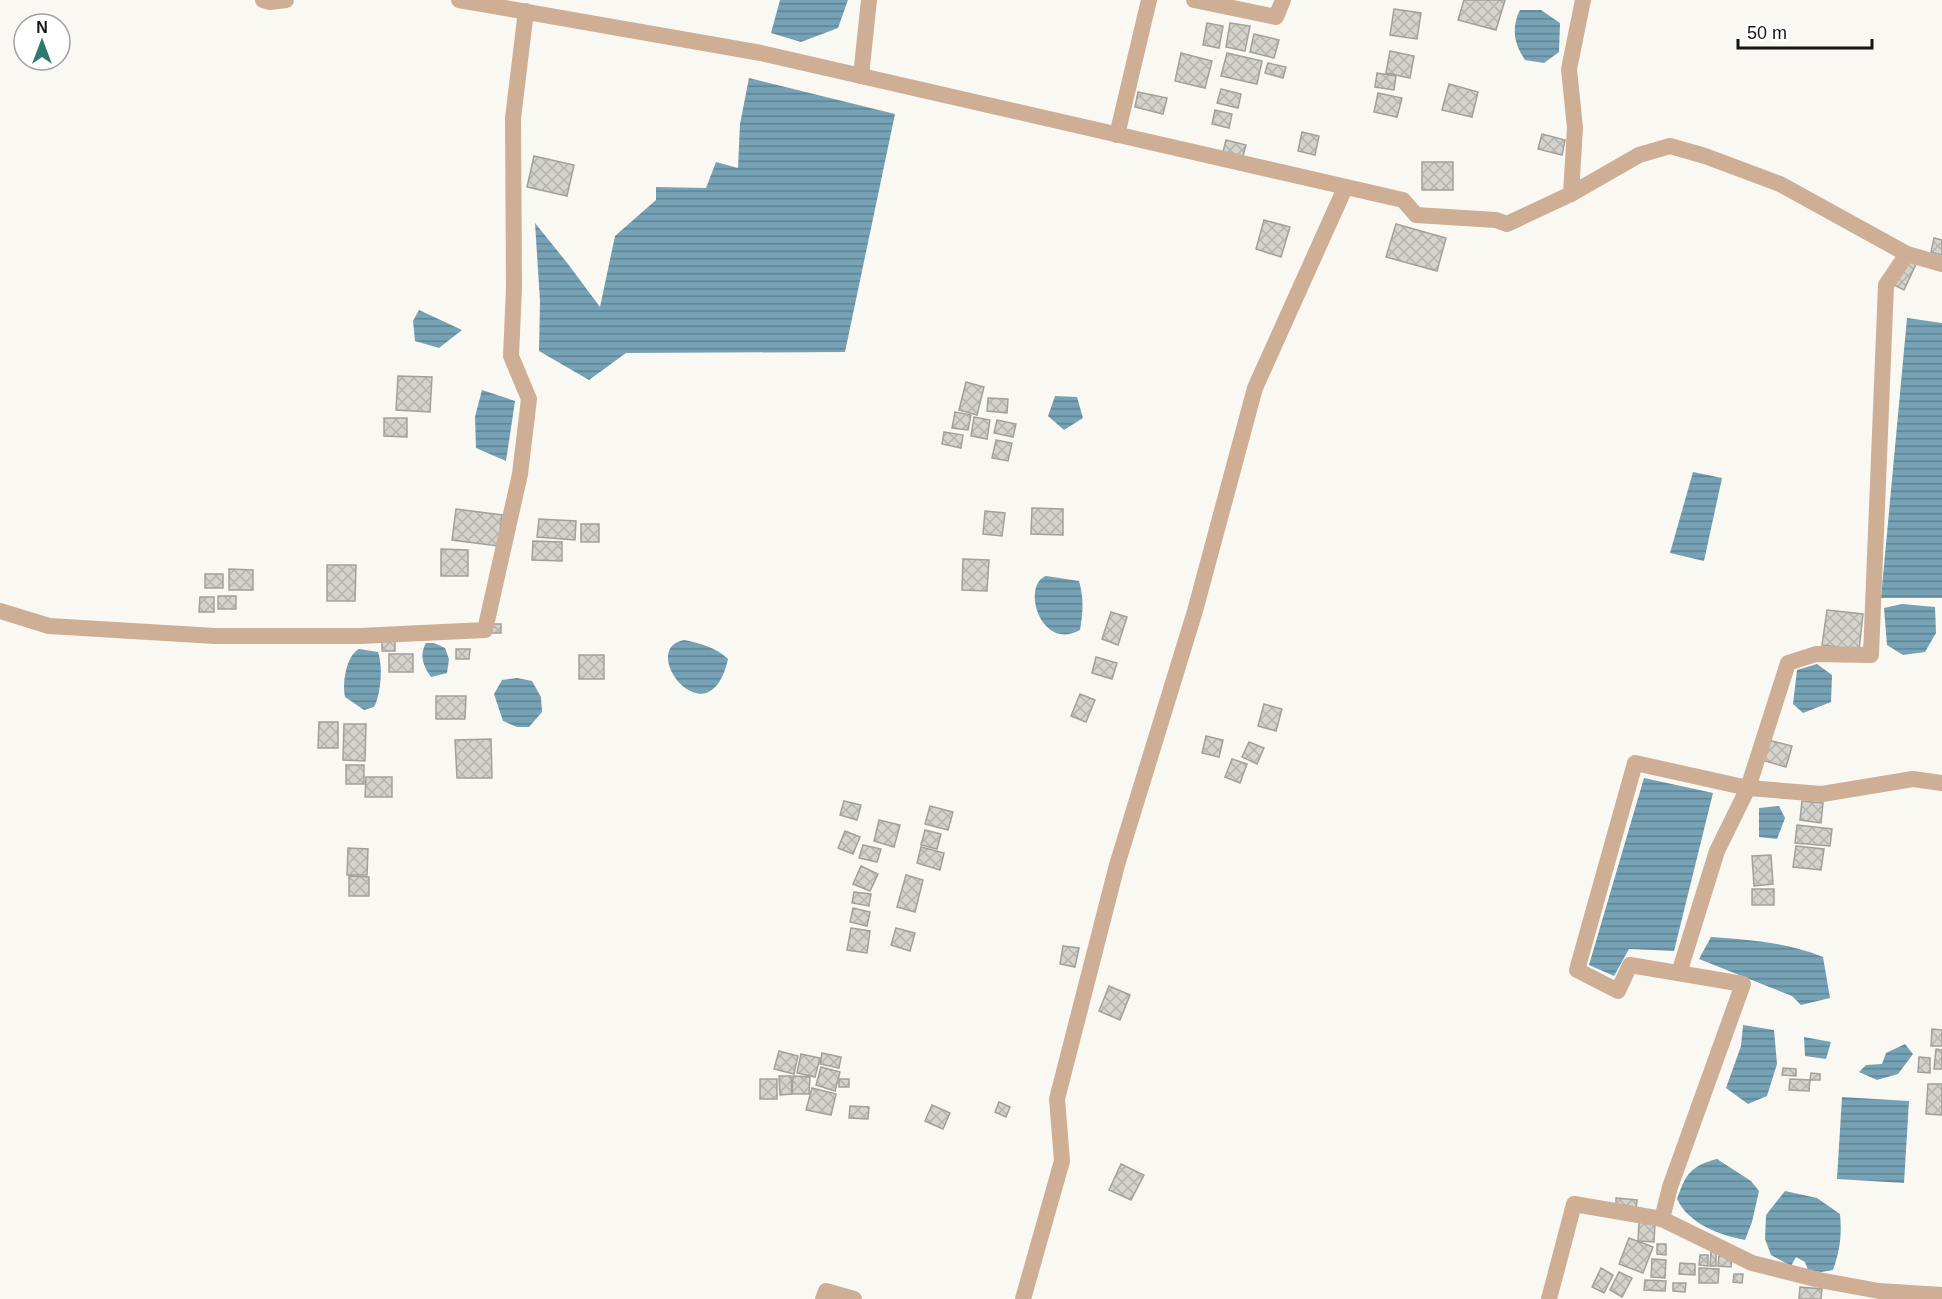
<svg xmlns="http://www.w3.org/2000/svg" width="1942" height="1299" font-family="Arial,sans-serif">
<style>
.water{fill:url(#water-rules)}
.building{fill:url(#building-cross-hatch);stroke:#a2a09b;stroke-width:1.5}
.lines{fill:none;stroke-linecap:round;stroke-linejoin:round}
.minor{stroke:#ceae94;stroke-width:16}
</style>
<defs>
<pattern id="water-rules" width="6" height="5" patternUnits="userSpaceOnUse" patternTransform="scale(1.5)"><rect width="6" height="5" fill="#75a2b5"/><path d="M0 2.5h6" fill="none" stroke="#5f8392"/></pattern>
<pattern id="building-cross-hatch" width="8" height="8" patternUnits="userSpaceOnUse" patternTransform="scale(1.5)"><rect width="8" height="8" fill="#d3d2cc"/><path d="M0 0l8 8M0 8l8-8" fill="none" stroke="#b4b3ae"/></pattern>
</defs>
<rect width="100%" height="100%" fill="#faf8f2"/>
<!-- water -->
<g class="water">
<polygon points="780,0 848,0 838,28 801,42 771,33"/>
<path d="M 1520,10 L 1541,10 L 1560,23 L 1559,52 L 1544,63 L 1525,60 C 1514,44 1511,28 1520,10 Z"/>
<polygon points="749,78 895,114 845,352 626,353 589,380 539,351 540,301 535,223 568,264 600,307 615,236 656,200 656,187 706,188 716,162 738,168 740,124"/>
<polygon points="419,310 462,330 439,348 415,341 413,321"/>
<polygon points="1907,318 1942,323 1942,598 1881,598"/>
<polygon points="482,390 515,401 506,461 476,448 475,417"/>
<polygon points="1055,396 1077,397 1083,418 1064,430 1048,416"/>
<polygon points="1693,472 1722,478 1704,561 1670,553"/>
<path d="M 1046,576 L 1079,581 C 1084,599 1083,612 1080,630 C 1040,652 1021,585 1046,576 Z"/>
<polygon points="1902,604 1935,607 1936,633 1925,652 1903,655 1887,645 1884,608"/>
<path d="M 684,640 C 700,643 717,648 728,659 C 709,743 636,649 684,640 Z"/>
<path d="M 426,643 L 434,643 L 445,648 L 449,659 L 447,673 L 431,677 C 423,666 419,655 426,643 Z"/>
<path d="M 359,649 L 378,652 C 383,666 381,694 374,707 L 364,710 L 345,697 C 342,683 346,656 359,649 Z"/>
<polygon points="1817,664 1832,675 1831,702 1803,713 1793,704 1797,670"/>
<polygon points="517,678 532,681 541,697 542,712 529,727 517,727 503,721 494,694 502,680"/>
<polygon points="1644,778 1713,793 1674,951 1629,949 1614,976 1589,965"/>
<polygon points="1779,806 1785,818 1777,839 1759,837 1759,808"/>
<path d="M 1711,937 C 1748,940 1787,942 1823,957 L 1830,998 L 1801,1005 L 1792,996 L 1699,959 Z"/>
<polygon points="1743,1025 1774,1030 1777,1064 1767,1096 1748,1104 1726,1088 1741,1046"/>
<polygon points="1804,1037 1831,1042 1826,1059 1805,1056"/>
<polygon points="1905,1044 1913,1054 1898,1074 1877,1080 1859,1072 1866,1065 1882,1064 1886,1053"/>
<polygon points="1842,1097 1909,1101 1904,1183 1837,1179"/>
<path d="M 1717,1159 L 1751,1181 L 1759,1191 L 1752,1222 L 1745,1240 C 1719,1235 1689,1224 1677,1199 C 1686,1173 1691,1166 1717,1159 Z"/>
<path d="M 1785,1191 L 1817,1198 L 1840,1214 C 1842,1235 1840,1250 1833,1270 L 1821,1272 L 1808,1270 L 1805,1262 L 1796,1257 L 1791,1266 L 1771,1255 L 1765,1239 L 1766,1215 Z"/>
</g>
<!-- building -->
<g class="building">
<polygon points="1464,0 1505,0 1496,30 1458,20"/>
<polygon points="1394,9 1421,13 1417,39 1390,35"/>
<polygon points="1207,23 1223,26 1219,48 1203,45"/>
<polygon points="1230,23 1250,26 1245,51 1226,47"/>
<polygon points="1254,34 1279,40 1274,58 1250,52"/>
<polygon points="1390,51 1414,56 1410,78 1386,73"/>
<polygon points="1181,53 1212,61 1205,88 1175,81"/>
<polygon points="1227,53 1262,61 1257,84 1221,76"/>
<polygon points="1268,63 1286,67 1283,78 1265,73"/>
<polygon points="1377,73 1396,76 1394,90 1375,87"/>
<polygon points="1449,84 1478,92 1472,117 1442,110"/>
<polygon points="1221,89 1241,94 1238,108 1217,103"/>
<polygon points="1138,92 1167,98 1163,114 1135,107"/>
<polygon points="1378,93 1402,98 1397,117 1374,112"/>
<polygon points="1215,110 1232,114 1229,128 1212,124"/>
<polygon points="1302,132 1319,136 1315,155 1298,151"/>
<polygon points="1542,134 1565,140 1562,155 1538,149"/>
<polygon points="1226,140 1246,145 1243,156 1223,152"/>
<polygon points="534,156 574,165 567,196 527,187"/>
<rect x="1422" y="162" width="31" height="28"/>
<polygon points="1264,220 1290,227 1281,257 1256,249"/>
<polygon points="1396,224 1446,238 1437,271 1386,257"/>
<polygon points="1934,238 1942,240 1942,255 1931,252"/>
<polygon points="1905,259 1916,264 1904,290 1894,285"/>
<polygon points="398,376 432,377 430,412 396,410"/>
<polygon points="966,382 984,387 977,415 959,410"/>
<polygon points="988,398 1008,399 1007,413 987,411"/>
<polygon points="955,412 971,415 968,430 952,428"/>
<polygon points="974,417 990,420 987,439 971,436"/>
<polygon points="384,418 407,418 407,437 384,436"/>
<polygon points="997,420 1016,424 1013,437 994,433"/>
<polygon points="944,432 963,435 961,448 942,444"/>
<polygon points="996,440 1012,443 1008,461 992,458"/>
<polygon points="1032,508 1063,509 1063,535 1031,534"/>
<polygon points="456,509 502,515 498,546 452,540"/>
<polygon points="985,511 1005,513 1002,536 983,534"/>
<polygon points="539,519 576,521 575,540 537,537"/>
<rect x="581" y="524" width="18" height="18"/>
<polygon points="533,541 562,542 562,561 532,560"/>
<polygon points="441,549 468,550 468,576 441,576"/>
<polygon points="963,559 989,560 987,591 962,590"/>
<polygon points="327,565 356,565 355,601 327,601"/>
<polygon points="229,569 253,570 253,590 229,590"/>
<rect x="205" y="574" width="18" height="14"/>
<rect x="218" y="596" width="18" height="13"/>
<polygon points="200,597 214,597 214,612 199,612"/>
<polygon points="1827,610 1863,614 1859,650 1822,645"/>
<polygon points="1111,612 1127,617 1118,645 1102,639"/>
<rect x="488" y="624" width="13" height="9"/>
<polygon points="382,637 395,638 395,651 382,651"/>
<polygon points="456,649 470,649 469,659 456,659"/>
<rect x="389" y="654" width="24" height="18"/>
<rect x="579" y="655" width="25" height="24"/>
<polygon points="1096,657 1117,663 1112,679 1092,673"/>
<polygon points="1080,694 1095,700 1086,722 1071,716"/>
<polygon points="436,696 466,696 465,719 436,719"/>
<polygon points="1264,704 1282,709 1276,731 1258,726"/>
<polygon points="319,722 338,722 338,748 318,748"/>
<polygon points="344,724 366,724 365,761 343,760"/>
<polygon points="1206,736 1223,740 1219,757 1202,753"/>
<polygon points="491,739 492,778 457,778 455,740"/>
<polygon points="1768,740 1792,746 1786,767 1762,760"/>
<polygon points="1249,742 1264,748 1257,764 1242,757"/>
<polygon points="1232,759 1247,764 1240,783 1225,777"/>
<rect x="346" y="765" width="18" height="19"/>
<polygon points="366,777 392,777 392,797 365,797"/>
<polygon points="844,801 861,805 857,820 840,815"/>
<polygon points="1802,801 1823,803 1821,823 1800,820"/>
<polygon points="930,806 953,812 948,830 925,824"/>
<polygon points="879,820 900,825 894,847 874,841"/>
<polygon points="1797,825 1832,829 1830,846 1795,843"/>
<polygon points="925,830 941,834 937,849 921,845"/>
<polygon points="845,831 860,837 853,854 838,848"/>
<polygon points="863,845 881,849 877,862 859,858"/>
<polygon points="1796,846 1824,849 1821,870 1793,867"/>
<polygon points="921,847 944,853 940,870 917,863"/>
<polygon points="348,848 368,849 367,875 347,875"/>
<polygon points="1771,855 1773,884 1754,886 1752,856"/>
<polygon points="861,866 878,874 870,891 853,884"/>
<polygon points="906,875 923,880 915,912 897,907"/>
<polygon points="349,876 369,877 369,896 349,896"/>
<rect x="1752" y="889" width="22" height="16"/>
<polygon points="854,892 871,894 869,906 852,903"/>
<polygon points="853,908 870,912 867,926 850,922"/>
<polygon points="851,928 870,931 867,953 847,950"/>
<polygon points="896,928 915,933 910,951 891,945"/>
<polygon points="1063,946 1079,948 1075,967 1060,964"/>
<polygon points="1109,986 1130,995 1120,1020 1099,1011"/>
<polygon points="1932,1029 1942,1030 1942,1046 1931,1046"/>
<polygon points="1936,1049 1942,1050 1942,1069 1934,1069"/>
<polygon points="779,1051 798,1056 794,1074 774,1069"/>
<polygon points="822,1053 841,1057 839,1068 820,1064"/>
<polygon points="801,1054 820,1058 815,1077 797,1073"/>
<polygon points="1919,1057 1930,1058 1930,1073 1918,1072"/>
<polygon points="821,1067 840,1072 835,1091 816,1085"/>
<polygon points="1783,1068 1796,1069 1796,1076 1782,1075"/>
<polygon points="1811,1073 1820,1074 1820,1080 1810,1080"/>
<polygon points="779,1076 791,1076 792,1094 780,1095"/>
<polygon points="793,1076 810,1077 809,1094 792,1094"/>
<rect x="760" y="1079" width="17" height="20"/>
<rect x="839" y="1079" width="10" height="8"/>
<polygon points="1790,1079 1810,1080 1809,1091 1789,1090"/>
<polygon points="1928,1084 1942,1084 1942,1115 1926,1114"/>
<polygon points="812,1088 836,1094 831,1115 806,1110"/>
<polygon points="999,1102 1010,1107 1006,1117 995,1112"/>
<polygon points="932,1105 950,1113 943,1129 925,1121"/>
<polygon points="850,1106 869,1107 868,1119 849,1118"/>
<polygon points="1121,1164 1144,1175 1131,1200 1109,1190"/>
<polygon points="1616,1198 1637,1200 1636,1209 1616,1207"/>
<polygon points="1639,1222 1655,1223 1654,1242 1638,1241"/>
<polygon points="1629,1238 1653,1247 1643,1273 1619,1264"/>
<polygon points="1657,1244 1666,1244 1666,1255 1657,1254"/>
<polygon points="1711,1251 1716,1251 1716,1266 1710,1266"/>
<polygon points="1700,1255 1708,1255 1708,1266 1699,1265"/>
<polygon points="1719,1255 1732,1255 1731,1267 1718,1266"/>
<polygon points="1652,1259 1666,1260 1665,1278 1651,1277"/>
<polygon points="1680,1263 1695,1264 1695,1275 1679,1274"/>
<polygon points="1601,1268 1613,1275 1604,1293 1592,1287"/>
<polygon points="1699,1268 1719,1269 1718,1283 1699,1283"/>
<polygon points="1619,1272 1632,1278 1622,1297 1610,1290"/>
<polygon points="1734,1274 1743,1274 1742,1283 1733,1282"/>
<polygon points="1645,1280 1666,1281 1665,1291 1644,1290"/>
<polygon points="1673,1283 1686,1283 1685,1292 1673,1291"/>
<polygon points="1800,1287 1822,1289 1821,1299 1799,1299"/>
</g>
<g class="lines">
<!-- minor -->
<g class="minor">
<polyline points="263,0 270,2 286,0"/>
<polyline points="459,0 761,53 1403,200 1416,215 1496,220 1507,224 1571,194 1639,155 1670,146 1705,156 1780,184 1907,254 1942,264"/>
<polyline points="1194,0 1276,17 1283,0"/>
<polyline points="861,76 869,0"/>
<polyline points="1117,135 1149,0"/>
<polyline points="1571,194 1575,128 1569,69 1583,0"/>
<polyline points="0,611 49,626 215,636 360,636 485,630 520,474 529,399 511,356 514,288 513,118 526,11"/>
<polyline points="1679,973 1717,851 1748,788 1822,794 1913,779 1942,783"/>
<polyline points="1662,1219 1752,1263 1819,1280 1879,1291 1942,1295"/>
<polyline points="823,1299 826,1291 854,1299"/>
<polyline points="1023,1299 1062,1161 1057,1099 1117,865 1195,611 1255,388 1345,188"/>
<polyline points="1549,1299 1574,1204 1662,1219 1670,1187 1743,984 1630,965 1618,991 1577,970 1635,763 1748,788 1788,663 1816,654 1871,655 1886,285 1907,254"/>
</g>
</g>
<!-- north arrow -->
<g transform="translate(42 42)"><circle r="28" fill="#ffffff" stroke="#a2a1a1" stroke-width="1.5"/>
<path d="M0-4.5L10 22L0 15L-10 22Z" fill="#317871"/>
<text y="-9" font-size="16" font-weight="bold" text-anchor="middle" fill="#161513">N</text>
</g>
<!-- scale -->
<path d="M1738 39v9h134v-9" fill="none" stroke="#161513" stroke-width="3"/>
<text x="1747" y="39" font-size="18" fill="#161513" stroke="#ffffff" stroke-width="4.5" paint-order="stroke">50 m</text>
</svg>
